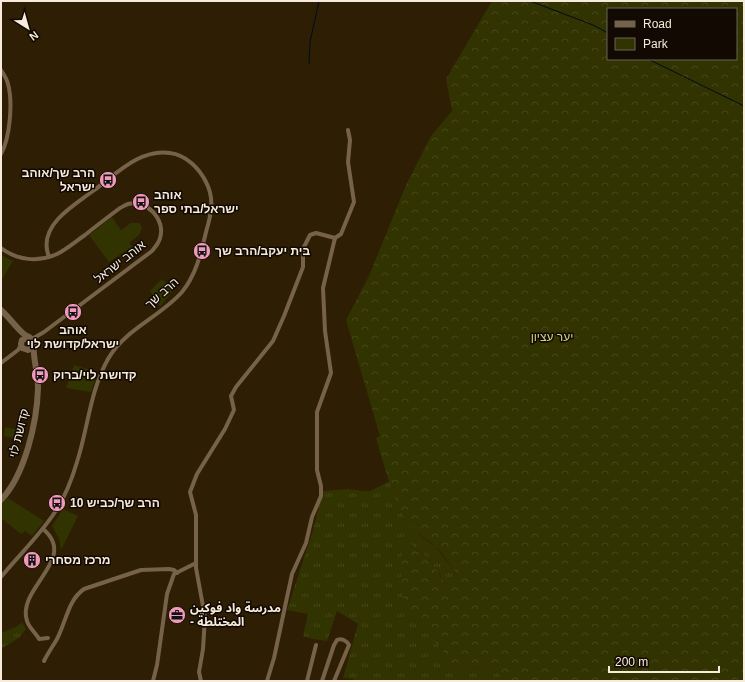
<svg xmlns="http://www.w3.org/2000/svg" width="745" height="682" font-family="Helvetica,'Noto Sans Arabic',Heebo,sans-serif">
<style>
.grass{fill:url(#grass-tufts)}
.forest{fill:url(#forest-crowns);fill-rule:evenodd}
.park{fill:#313300}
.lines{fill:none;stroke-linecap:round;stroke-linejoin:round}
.stream{stroke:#000c1d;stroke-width:1}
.street{stroke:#766248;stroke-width:4}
.secondary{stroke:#766248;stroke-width:6}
.labels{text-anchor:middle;stroke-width:3;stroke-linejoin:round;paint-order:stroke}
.poi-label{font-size:12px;font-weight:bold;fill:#f6ebdc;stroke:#110902;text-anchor:start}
.street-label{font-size:12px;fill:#f6ebdc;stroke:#110902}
.park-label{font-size:12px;fill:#d1d785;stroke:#110902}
</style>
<defs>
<pattern id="grass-tufts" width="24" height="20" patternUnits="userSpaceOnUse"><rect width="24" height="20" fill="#313300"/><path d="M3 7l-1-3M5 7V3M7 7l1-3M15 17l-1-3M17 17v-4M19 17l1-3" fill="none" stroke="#454718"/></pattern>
<pattern id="forest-crowns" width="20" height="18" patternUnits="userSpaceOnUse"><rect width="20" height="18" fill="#313300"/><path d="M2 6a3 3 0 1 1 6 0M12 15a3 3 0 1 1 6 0" fill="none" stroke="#454718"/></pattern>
</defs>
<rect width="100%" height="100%" fill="#2e1e04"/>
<!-- grass -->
<g class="grass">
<polygon points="390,481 401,511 420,535 436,547 456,573 446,584 427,557 410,544 404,601 454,666 481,668 486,666 497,672 507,681 352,681 353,679 343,678 358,624 337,611 327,641 313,639 303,636 308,614 287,610 313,530 323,491 348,489 365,491 370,491"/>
<polygon points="22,622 26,629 19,638 1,649 1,633 16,627"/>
</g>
<!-- forest -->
<path class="forest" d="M 492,1 L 744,1 L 744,681 L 507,681 L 497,672 L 486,666 L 481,668 L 454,666 L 403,601 L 400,557 L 410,544 L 427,557 L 446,584 L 456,573 C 449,564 443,553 435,546 C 426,538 415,532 407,522 C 392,500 384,463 376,438 L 380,436 L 346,320 L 369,276 L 406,185 L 431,136 L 452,111 L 446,79 ZM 608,9 L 736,9 L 736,59 L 608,59 Z"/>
<!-- park -->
<g class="park">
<polygon points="112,217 121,230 131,223 139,223 142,227 140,234 129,243 132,247 109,262 89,235"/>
<polygon points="1,255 13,261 1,281"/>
<polygon points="162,279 174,289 160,307 150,291"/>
<polygon points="74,365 98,372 91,392 66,388"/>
<polygon points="5,427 19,430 18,439 4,436"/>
<polygon points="8,498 44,521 32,536 25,531 21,534 1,518 1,504"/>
<polygon points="63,509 78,516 61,550 59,539 52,526"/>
</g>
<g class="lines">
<!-- stream -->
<g class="stream">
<polyline points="530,1 593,25 608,33"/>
<polyline points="648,59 744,106"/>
<polyline points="309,63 310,42 319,1"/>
</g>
<!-- street -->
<g class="street">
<path d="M 1,70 C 4,75 7,79 8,84 C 13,102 10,138 1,154"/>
<path d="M 1,248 C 17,260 38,263 57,254 C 67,249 76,241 85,235 C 96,226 108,217 120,208 C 122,207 125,205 128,204 C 147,199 166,220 160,238 C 159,243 155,247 152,251 L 44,332 L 32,339"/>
<polyline points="1,363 18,350 21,345"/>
<path d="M 43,529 C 79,559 16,588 27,621 C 29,628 36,633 39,639 L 48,638"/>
<path d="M 1,577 C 19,555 40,535 55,512 C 65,497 72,479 77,462 C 88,428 90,391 108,359 C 125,329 160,317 182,292 C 196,275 201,253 206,232 C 211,215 215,199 206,182 C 199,168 186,155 170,153 C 140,148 115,175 93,191 C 81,200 68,208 58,219 C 48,230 43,242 49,257"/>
<path d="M 44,661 C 48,653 53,646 57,639 C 66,622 68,600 84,589 L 141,570 L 169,569 L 174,570 L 177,573"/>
<polyline points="153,681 157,665 167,594 174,574 196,563"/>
<polyline points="201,681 199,672 203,649 205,617 196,568 196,515 190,492 197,474 225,429 234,410 231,396 236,387 273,341 284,316 303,267 303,249 310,235 316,233 335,238"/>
<polyline points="267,681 274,658 292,574 306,543 312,517 321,496 321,486 317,470 317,412 331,373 325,331 323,288 335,238 341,234 354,202 348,162 350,140 348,130"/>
<polyline points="307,681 316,645"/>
<path d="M 322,681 L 334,645 L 337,640 C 342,638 347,641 349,645 L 334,681"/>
</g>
<!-- secondary -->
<g class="secondary">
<path d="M 1,310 C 10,318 16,328 25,335 C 28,337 33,338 34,342 C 35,346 33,350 34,354 C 35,366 38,376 38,388 C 37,422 25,475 1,500"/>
<polyline points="29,337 22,340 21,344 22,348 28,350 34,346"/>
</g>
</g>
<!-- icons -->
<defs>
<symbol id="bus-disc" viewBox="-11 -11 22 22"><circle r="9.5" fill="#ef9ab8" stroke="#110902"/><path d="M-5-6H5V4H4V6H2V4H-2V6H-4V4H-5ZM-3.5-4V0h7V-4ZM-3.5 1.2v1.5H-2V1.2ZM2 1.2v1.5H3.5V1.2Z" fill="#111"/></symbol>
<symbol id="building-disc" viewBox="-11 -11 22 22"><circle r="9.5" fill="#ef9ab8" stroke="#110902"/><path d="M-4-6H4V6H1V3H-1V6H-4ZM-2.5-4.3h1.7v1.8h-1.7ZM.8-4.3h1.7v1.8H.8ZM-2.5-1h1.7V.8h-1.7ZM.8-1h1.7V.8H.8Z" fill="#111"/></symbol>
<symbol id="office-disc" viewBox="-11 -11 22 22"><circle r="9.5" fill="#ef9ab8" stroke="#110902"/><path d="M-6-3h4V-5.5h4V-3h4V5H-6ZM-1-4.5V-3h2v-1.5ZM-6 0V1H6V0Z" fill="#111"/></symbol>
</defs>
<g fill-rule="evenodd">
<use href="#bus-disc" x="98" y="170" width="20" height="20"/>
<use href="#bus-disc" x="131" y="192" width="20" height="20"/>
<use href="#bus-disc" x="192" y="241" width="20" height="20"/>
<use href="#bus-disc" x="63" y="302" width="20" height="20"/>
<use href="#bus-disc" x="30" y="365" width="20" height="20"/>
<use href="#bus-disc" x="47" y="493" width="20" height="20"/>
<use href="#building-disc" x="22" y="550" width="20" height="20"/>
<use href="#office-disc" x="167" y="605" width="20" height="20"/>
</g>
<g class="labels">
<!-- poi labels -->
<g class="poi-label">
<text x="95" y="177" text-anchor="end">הרב שך/אוהב<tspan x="95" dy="14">ישראל</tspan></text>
<text x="154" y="199">אוהב<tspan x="154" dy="14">ישראל/בתי ספר</tspan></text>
<text x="215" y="255">בית יעקב/הרב שך</text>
<text x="73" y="334" text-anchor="middle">אוהב<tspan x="73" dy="14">ישראל/קדושת לוי</tspan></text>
<text x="53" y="379">קדושת לוי/ברוק</text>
<text x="70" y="507">הרב שך/כביש 10</text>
<text x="45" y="564">מרכז מסחרי</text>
<text x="190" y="612">مدرسة واد فوكين<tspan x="190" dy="14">- المختلطة</tspan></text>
</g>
<!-- street labels -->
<g class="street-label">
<text transform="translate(120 262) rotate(-38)" y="4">אוהב ישראל</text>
<text transform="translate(162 293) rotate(-42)" y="4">הרב שך</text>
<text transform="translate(19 433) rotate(-76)" y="4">קדושת לוי</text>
</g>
<!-- park labels -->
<g class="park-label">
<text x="552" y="341">יער עציון</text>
</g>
</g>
<!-- border -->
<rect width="745" height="682" fill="none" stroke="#f6ebdc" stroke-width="4"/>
<!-- legend -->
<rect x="607" y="8" width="130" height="52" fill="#110902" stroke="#6d6359"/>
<rect x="615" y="21" width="20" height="6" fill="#766248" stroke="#6d6359"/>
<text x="643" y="28" font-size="12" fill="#f6ebdc">Road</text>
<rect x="615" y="38" width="20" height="12" fill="#313300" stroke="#6d6359"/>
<text x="643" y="48" font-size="12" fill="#f6ebdc">Park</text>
<!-- north arrow -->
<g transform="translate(28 28) rotate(143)" stroke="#110902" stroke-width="3" paint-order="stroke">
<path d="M0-3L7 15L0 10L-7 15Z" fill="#f6ebdc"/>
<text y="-6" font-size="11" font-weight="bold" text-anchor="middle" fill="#f6ebdc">N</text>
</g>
<!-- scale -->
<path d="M609 666v6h110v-6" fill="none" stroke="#f6ebdc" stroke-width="2"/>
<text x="615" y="666" font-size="12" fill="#f6ebdc" stroke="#110902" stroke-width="3" paint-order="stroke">200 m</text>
</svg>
